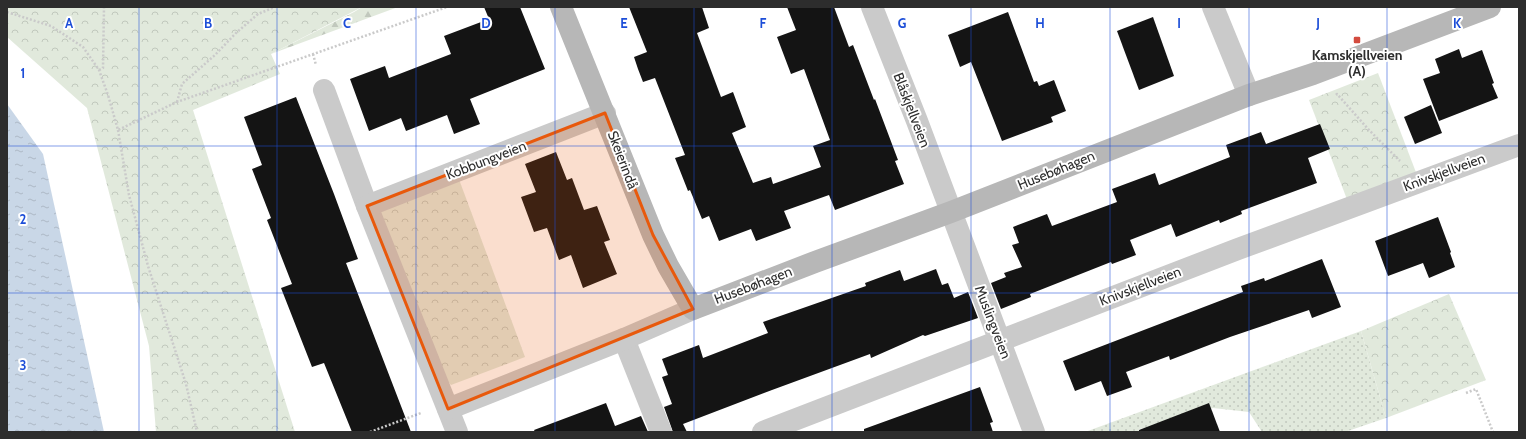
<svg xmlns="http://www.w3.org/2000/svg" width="1526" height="439" font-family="Cabin,sans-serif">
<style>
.grass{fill:url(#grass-dots)}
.forest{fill:url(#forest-firs)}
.park{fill:url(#park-crowns)}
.water{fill:url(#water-ripples)}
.building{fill:#141414}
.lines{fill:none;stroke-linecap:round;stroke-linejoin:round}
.path{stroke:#cacaca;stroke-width:2.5;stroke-dasharray:2 2;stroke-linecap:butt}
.street{stroke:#cacaca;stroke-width:22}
.secondary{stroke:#b7b7b7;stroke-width:22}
.marked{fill:#e8590c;fill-opacity:0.2;stroke:#e8590c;stroke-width:3;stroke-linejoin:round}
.grid{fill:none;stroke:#1d4ed8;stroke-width:1;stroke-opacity:0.55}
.poi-dot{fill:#d34b3f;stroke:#fff;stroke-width:1.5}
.labels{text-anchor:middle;stroke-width:4;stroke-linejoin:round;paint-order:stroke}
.poi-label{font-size:14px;font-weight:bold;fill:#2d2d2d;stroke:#fff}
.street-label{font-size:14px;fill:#2d2d2d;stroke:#fff}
.grid-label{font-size:13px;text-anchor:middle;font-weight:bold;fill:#1d4ed8;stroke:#fff;stroke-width:4;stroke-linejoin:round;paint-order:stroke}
</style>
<defs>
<pattern id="grass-dots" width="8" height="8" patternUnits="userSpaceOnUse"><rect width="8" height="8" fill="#e1e9dc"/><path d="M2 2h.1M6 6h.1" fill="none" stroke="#c1c8bd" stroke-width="1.8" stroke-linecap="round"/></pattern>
<pattern id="forest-firs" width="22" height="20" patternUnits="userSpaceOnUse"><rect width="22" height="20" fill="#e1e9dc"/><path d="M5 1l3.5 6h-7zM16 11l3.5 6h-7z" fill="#c1c8bd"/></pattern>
<pattern id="park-crowns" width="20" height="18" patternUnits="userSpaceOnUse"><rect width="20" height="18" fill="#e1e9dc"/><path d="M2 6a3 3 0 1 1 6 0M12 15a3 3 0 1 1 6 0" fill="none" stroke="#c1c8bd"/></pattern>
<pattern id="water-ripples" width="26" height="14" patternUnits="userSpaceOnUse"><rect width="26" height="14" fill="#c9d7e7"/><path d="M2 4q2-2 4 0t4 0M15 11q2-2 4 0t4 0" fill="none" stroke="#adb9c6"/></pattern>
</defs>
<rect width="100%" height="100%" fill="#fff"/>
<!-- grass -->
<polygon class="grass" points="1361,331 1386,418 1345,432 1262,432 1249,412 1213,408 1165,425 1139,429 1140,432 1085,432"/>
<!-- forest -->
<polygon class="forest" points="362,7 398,7 271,54 354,12"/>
<!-- park -->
<g class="park">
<polygon points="7,7 362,7 271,54 280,74 193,110 295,432 156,432 149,346 87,108 7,37"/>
<polygon points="1378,73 1417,175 1348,202 1309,100"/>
<polygon points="457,174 525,357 451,385 432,364 370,206"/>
<polygon points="1449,294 1486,380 1386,418 1361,331"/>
</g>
<!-- water -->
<polygon class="water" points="7,104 43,154 104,432 7,432"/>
<!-- building -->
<g class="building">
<polygon points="484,7 520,7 545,69 470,99 480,124 454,134 447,115 406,131 401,118 369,131 350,79 385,66 389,78 451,54 444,36 489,19"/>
<polygon points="629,7 702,7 709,28 697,33 721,97 733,92 746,127 732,133 753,183 771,177 773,184 821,167 813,146 830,140 804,69 791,74 777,37 796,30 787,7 834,7 849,47 853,45 874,100 875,99 898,160 895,161 904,184 835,210 829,195 784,211 791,228 756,241 751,229 719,241 709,216 702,219 690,190 688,191 675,158 685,155 655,78 643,82 638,69 634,57 647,52"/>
<polygon points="1008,12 1034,82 1037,81 1039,86 1054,80 1066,111 1051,117 1053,122 1002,141 971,62 960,67 948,35"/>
<polygon points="1153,17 1174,76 1139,90 1117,31"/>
<polygon points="1459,49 1462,58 1482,50 1494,83 1492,84 1498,98 1439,121 1423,79 1440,73 1435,59"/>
<polygon points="296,97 334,194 358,259 346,263 411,432 352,432 324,363 312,367 281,288 292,284 267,220 271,218 252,169 262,165 244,117"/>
<polygon points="1431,105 1442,133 1415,144 1404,117"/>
<polygon points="1320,124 1330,149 1308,158 1317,183 1241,211 1242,214 1220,223 1219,220 1176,237 1171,224 1130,240 1136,255 1112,264 1111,262 1030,294 1031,297 1001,309 991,283 1006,277 1004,273 1022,267 1012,245 1019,243 1013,227 1047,214 1052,226 1117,202 1112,189 1155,173 1159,185 1230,157 1226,145 1261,132 1266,144"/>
<polygon points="556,152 567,180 572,178 584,210 597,206 610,240 604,242 617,274 583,288 571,255 559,260 547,228 534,232 521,197 536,192 525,164"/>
<polygon points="1438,217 1451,252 1450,253 1455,267 1429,278 1423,263 1388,276 1375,241"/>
<polygon points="1322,259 1341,307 1312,318 1309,310 1230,337 1170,360 1169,356 1126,372 1132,387 1107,396 1101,381 1075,391 1063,361 1243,292 1241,286 1264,278 1265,281"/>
<polygon points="936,269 942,285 948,283 954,298 968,292 978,318 925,336 923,335 871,358 870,354 772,390 683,424 687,432 673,432 664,407 672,404 662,377 668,375 662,359 699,345 703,358 768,333 763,322 866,286 865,283 900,270 904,281"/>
<polygon points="980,387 993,422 990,423 993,432 864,432 864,429"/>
<polygon points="606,403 615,426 641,416 648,432 535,432 534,430"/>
<polygon points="1209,403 1220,432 1139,432 1139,430"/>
</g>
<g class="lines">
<!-- path -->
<g class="path">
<polyline points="7,12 51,26 83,47 99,70 108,95 118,130 177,102 447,7"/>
<polyline points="313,54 316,65"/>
<polyline points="99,70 103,68 104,7"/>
<polyline points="1336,95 1337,94 1369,130 1400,161"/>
<polyline points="177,102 182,84 215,55 236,33 258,14 275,7"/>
<polyline points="118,130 129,195 148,266 186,384 197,432"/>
<polyline points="1466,393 1476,389 1493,432"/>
<polyline points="370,432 421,413"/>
</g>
<!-- street -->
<g class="street">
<polyline points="872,7 917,121 1034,432"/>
<polyline points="1213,7 1249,95"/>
<polyline points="324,90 367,206 457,432"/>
<polyline points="367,206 605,113"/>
<polyline points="624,339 661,432"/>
<polyline points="448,409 624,339 693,309"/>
<polyline points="763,432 1238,249 1519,145"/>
</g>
<!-- secondary -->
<polyline class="secondary" points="561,7 653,235 668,266 693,309 815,262 951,212 1249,95 1313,74 1490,7"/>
</g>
<!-- marked area -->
<path class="marked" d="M 605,113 L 653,235 L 693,309 L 448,409 L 367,206 Z"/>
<!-- grid -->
<path class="grid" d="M 139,7 L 139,432M 277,7 L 277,432M 416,7 L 416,432M 555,7 L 555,432M 694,7 L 694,432M 832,7 L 832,432M 971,7 L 971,432M 1110,7 L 1110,432M 1249,7 L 1249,432M 1387,7 L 1387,432M 7,146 L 1519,146M 7,293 L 1519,293"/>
<!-- markers -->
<rect class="poi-dot" x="1353" y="36" width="8" height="8" rx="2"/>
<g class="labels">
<!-- poi labels -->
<g class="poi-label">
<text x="1357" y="60">Kamskjellveien<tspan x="1357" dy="16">(A)</tspan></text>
</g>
<!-- street labels -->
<g class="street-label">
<text transform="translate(912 110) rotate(69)" y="5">Blåskjellveien</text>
<text transform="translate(486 160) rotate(-21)" y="5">Kobbungveien</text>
<text transform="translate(623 160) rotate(69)" y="5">Skeierindå</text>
<text transform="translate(1056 170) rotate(-22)" y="5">Husebøhagen</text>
<text transform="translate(1444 172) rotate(-20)" y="5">Knivskjellveien</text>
<text transform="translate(753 285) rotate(-21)" y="5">Husebøhagen</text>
<text transform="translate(1140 286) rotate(-21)" y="5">Knivskjellveien</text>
<text transform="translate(993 322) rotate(69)" y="5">Muslingveien</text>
</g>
</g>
<g class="grid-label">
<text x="69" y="28">A</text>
<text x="208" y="28">B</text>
<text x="347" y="28">C</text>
<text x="486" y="28">D</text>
<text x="624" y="28">E</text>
<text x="763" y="28">F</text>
<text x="902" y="28">G</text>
<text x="1040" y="28">H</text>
<text x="1179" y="28">I</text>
<text x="1318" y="28">J</text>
<text x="1457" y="28">K</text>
<text x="23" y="78">1</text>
<text x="23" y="224">2</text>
<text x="23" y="370">3</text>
</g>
<!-- border -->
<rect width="1526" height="439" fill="none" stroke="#2d2d2d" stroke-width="16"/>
</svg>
